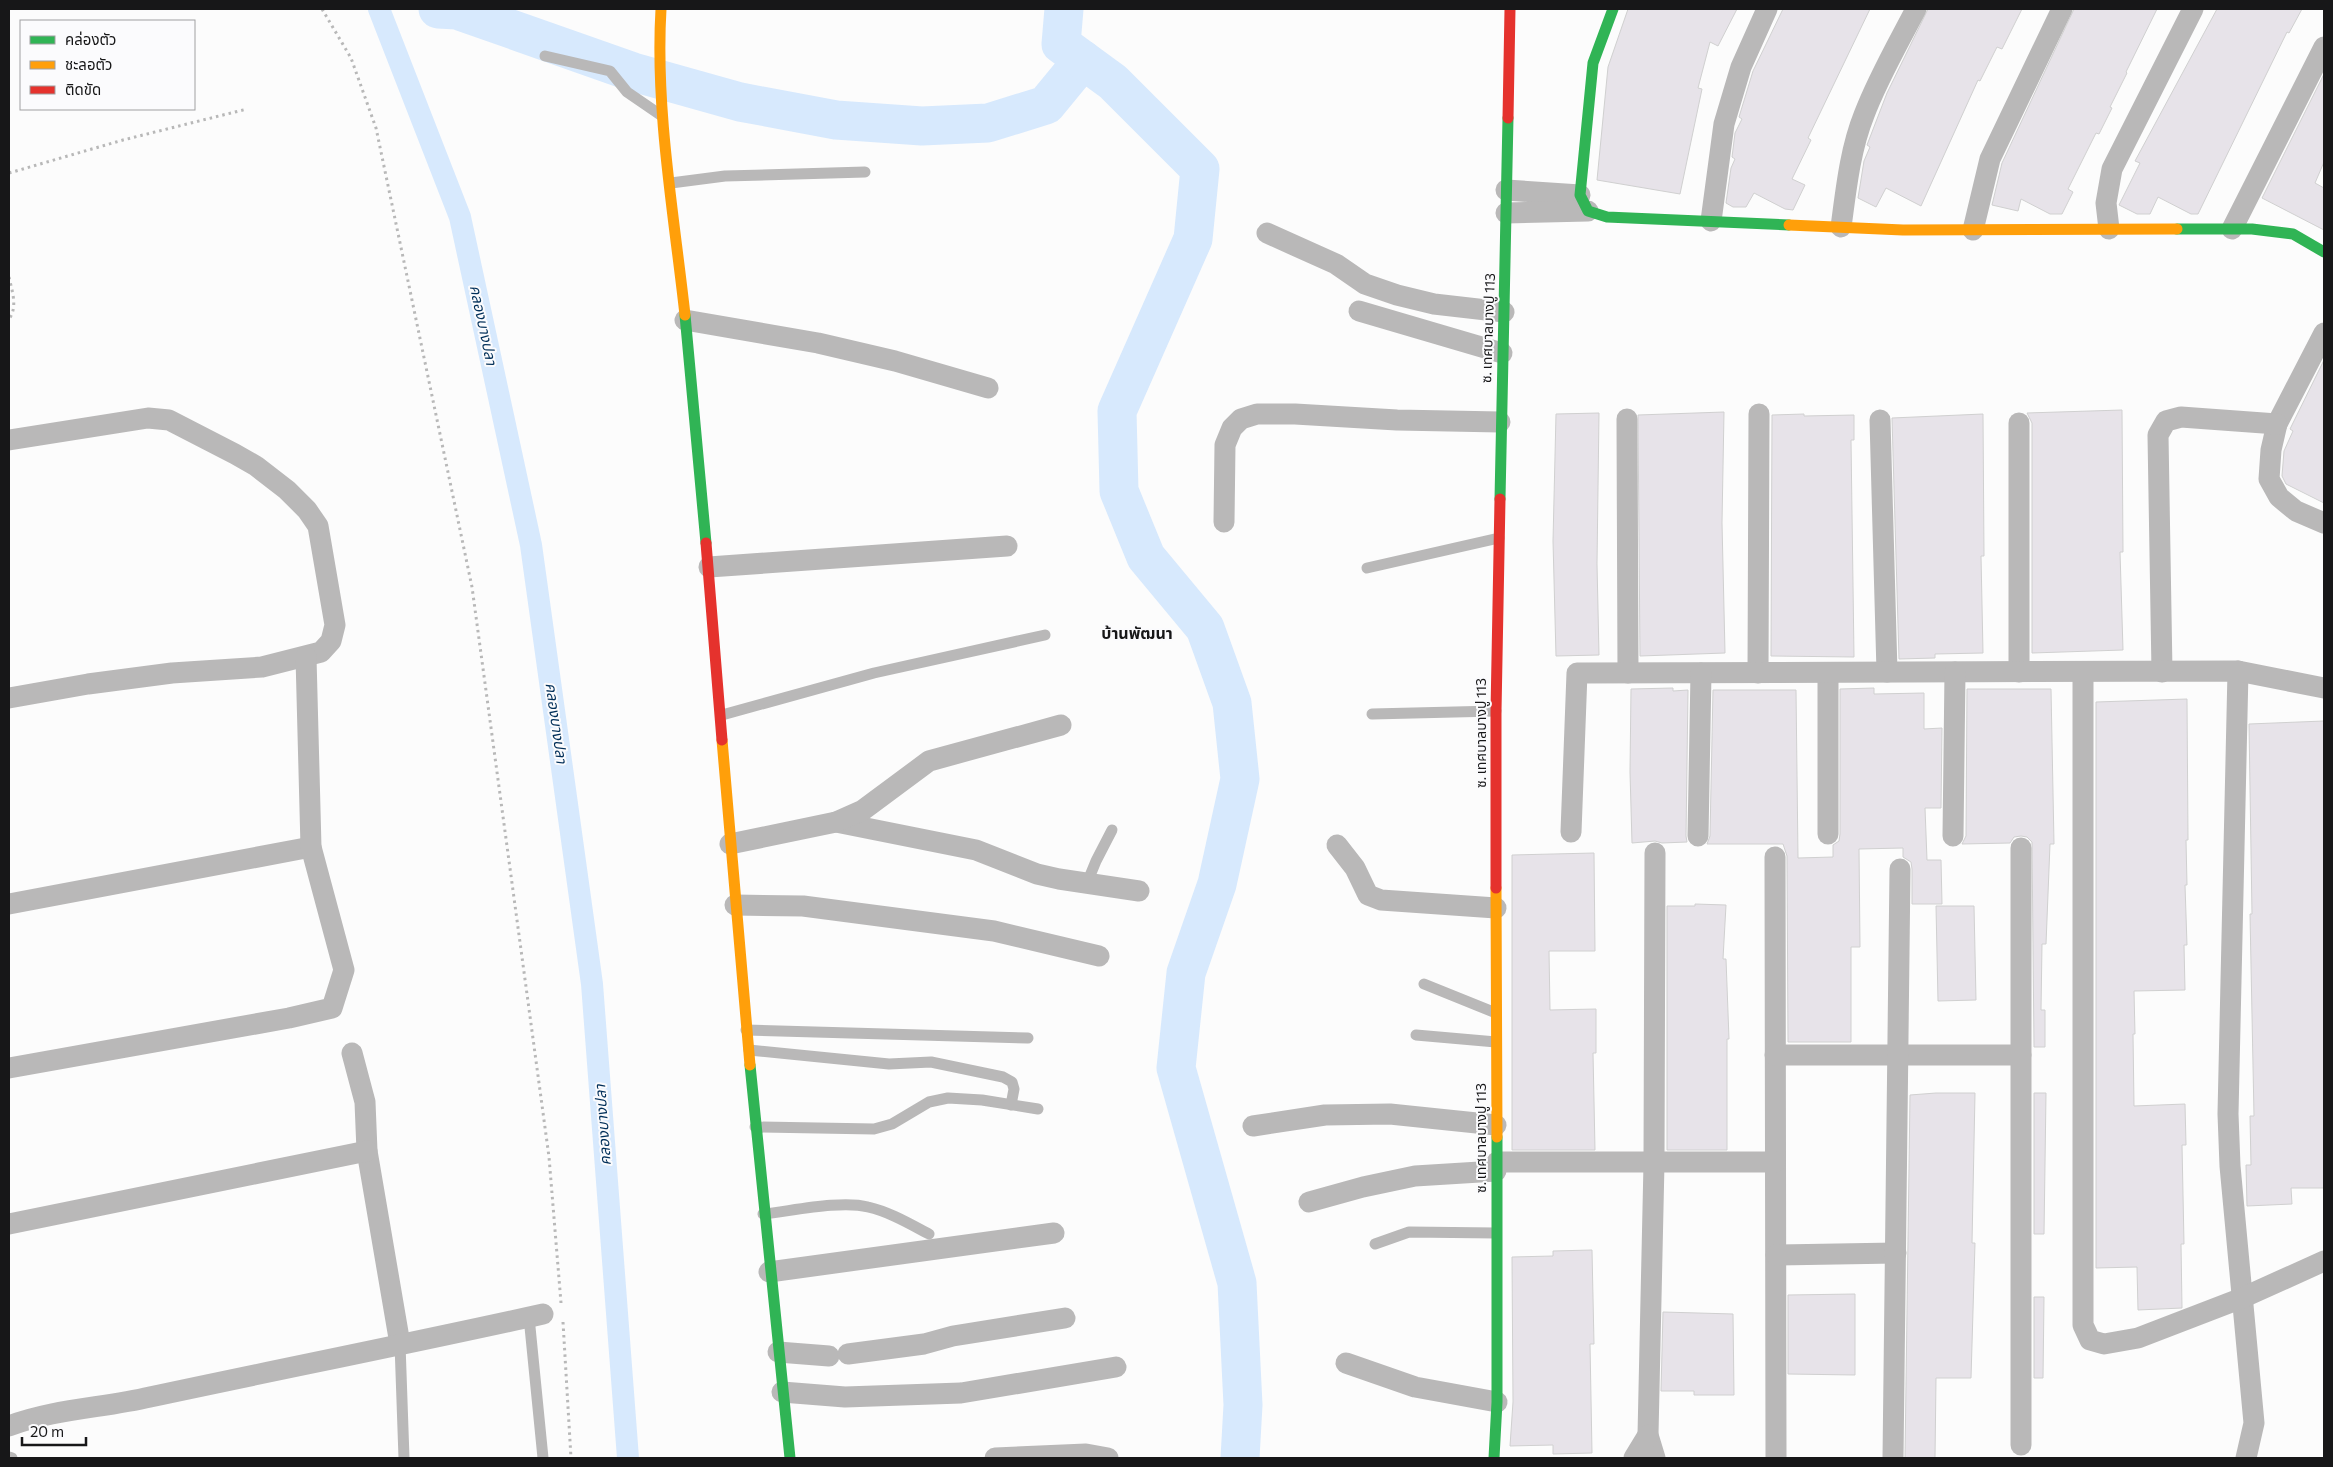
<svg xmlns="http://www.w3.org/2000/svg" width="2333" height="1467" font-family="Commissioner,'Noto Sans Thai',sans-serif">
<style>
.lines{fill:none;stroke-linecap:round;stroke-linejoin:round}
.canal{stroke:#d7e9fd;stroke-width:22}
.river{stroke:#d7e9fd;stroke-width:39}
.building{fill:#e7e3e9;stroke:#d0d0d0}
.path{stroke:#b8b8b8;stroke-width:3;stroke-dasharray:2.5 4;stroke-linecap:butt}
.lane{stroke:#b9b8b8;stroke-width:11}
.street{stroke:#b9b8b8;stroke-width:21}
.fast{stroke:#30b455;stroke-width:11}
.slow{stroke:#ff9f0a;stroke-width:11}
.jam{stroke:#e5322d;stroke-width:11}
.labels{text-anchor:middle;stroke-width:4;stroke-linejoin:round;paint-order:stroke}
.street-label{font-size:14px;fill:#171718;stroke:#fbfbfd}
.water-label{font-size:15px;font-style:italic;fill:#012f59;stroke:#fbfbfd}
.quarter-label{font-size:16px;font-weight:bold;fill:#171718;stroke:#fbfbfd}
</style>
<rect width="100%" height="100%" fill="#fcfcfc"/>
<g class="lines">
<!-- canal -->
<polyline class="canal" points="379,9 460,217 531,545 592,984 628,1458"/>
<!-- river -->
<g class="river">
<polyline points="438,9 457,10 633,72 740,102 836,120 922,126 988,123 1046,105 1083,60"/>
<polyline points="1064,9 1061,44 1113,82 1200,169 1193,239 1117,411 1119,491 1146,557 1205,628 1232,703 1240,779 1217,884 1186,973 1176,1068 1237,1283 1243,1405 1240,1458"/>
</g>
</g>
<!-- building -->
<g class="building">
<polygon points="1628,9 1737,9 1718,46 1710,42 1698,88 1702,89 1680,194 1597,180 1608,67"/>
<polygon points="1783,9 1870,9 1808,138 1811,140 1792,179 1805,185 1793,210 1785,209 1754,193 1746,207 1733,207 1726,203 1731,168 1735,159 1732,157 1735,133 1742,119 1739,117 1753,71"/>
<polygon points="1928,9 2022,9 2002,49 1997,47 1980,81 1978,80 1921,206 1886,188 1876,207 1858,198 1864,161 1870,147 1867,145 1887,93"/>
<polygon points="2074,9 2157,9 2126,72 2127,73 2110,107 2112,108 2099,134 2096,133 2068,189 2073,192 2062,214 2050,214 2021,199 2018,211 1992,205 2002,163"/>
<polygon points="2217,9 2302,9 2289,33 2287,32 2198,214 2191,214 2158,197 2150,214 2137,214 2119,205 2140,163 2135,161"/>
<polygon points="2324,74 2324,162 2315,183 2324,188 2324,230 2262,198"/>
<polygon points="2324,360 2324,503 2286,484 2282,476 2284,451 2293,431 2290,429"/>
<polygon points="2122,410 2123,552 2120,552 2123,650 2032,653 2032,423 2027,413"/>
<polygon points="1724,412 1722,523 1725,653 1640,656 1638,415"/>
<polygon points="1599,413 1597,564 1599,655 1556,656 1553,541 1556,414"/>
<polygon points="1804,414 1804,416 1854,415 1854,440 1851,440 1854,657 1771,656 1772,415"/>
<polygon points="1983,414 1984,556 1981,556 1983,653 1935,654 1935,658 1899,659 1892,418"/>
<polygon points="1673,688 1673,691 1688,690 1686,836 1687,842 1662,843 1655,841 1632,843 1630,772 1631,689"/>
<polygon points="1874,688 1874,694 1924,693 1924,729 1942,728 1941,808 1925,808 1927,860 1941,860 1942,904 1912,904 1912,869 1911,862 1903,857 1903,848 1859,849 1860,947 1851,947 1851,1042 1788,1042 1787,856 1783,844 1707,844 1710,836 1713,690 1796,690 1798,858 1833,857 1833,845 1839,841 1840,834 1840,689"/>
<polygon points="1967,689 2051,689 2054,844 2050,844 2046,944 2042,944 2041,1010 2045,1010 2045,1047 2034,1047 2032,842 2027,837 2021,836 2014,837 2010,843 1962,844 1966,836"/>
<polygon points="2187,699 2188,840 2186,840 2187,885 2185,885 2187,945 2184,945 2185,990 2134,991 2135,1034 2133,1034 2134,1106 2185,1104 2186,1145 2182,1145 2184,1244 2181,1244 2182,1308 2138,1310 2137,1267 2096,1268 2096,702"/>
<polygon points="2324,721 2324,1188 2291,1188 2292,1204 2247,1206 2246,1165 2251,1165 2250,1116 2254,1116 2250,914 2252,914 2249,724"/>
<polygon points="1594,853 1595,951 1549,951 1550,1010 1596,1009 1596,1053 1593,1053 1595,1150 1512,1150 1512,855"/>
<polygon points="1695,904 1726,905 1723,959 1726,959 1729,1039 1727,1039 1727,1150 1667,1150 1667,906 1695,906"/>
<polygon points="1936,906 1974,906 1976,1000 1938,1001"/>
<polygon points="1936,1093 1975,1093 1972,1243 1975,1243 1974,1277 1971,1378 1936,1378 1935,1458 1905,1458 1910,1095"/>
<polygon points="2034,1093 2046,1093 2044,1234 2034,1234"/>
<polygon points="1592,1250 1594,1344 1590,1344 1592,1453 1553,1454 1553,1445 1510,1446 1513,1402 1512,1257 1553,1256 1553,1251"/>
<polygon points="1855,1294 1855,1375 1788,1374 1788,1295"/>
<polygon points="2034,1297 2044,1297 2043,1378 2034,1378"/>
<polygon points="1663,1312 1733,1314 1734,1395 1694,1395 1694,1391 1661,1391"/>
</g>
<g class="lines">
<!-- path -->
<g class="path">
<polyline points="322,9 351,58 376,128 472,587 549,1157 561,1303"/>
<polyline points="9,173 123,140 247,109"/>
<path d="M 9,277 C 12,291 18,307 9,319"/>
<polyline points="563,1322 571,1458"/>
</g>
<!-- lane -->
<g class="lane">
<polyline points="545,56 610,71 627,92 662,116"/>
<polyline points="671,183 725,176 865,172"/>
<polyline points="1367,568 1499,538"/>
<polyline points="1372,714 1496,711"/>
<polyline points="722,715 874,673 1045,635"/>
<polyline points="1087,883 1096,861 1112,830"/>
<polyline points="1424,984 1496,1013"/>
<polyline points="746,1030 1028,1038"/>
<polyline points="1416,1035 1496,1042"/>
<polyline points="749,1050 889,1064 931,1062 1003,1077 1012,1082 1014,1089 1011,1105"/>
<polyline points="755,1127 874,1129 892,1124 929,1102 948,1098 982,1100 1038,1109"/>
<path d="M 763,1214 C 792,1211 841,1200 868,1207 C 890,1212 910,1224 929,1234"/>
<polyline points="1375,1244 1409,1232 1496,1233"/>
<polyline points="529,1317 543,1458"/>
<polyline points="400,1344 404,1458"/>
<polyline points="9,1457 12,1458"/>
</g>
<!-- street -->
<g class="street">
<polyline points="1506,190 1580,195"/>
<polyline points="1506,213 1588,211"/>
<polyline points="1711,221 1724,124 1741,67 1767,9"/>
<path d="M 1841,227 C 1846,190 1850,150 1864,115 C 1878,78 1898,44 1916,9"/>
<polyline points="2109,229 2106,203 2112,169 2193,9"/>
<polyline points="2232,229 2324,47"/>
<polyline points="1973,230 1990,159 2062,9"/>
<polyline points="1267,233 1336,264 1365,284 1397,295 1434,304 1504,312"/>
<polyline points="1359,311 1502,353"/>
<polyline points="685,320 818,343 895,361 988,388"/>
<polyline points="2324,333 2277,424 2271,450 2269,479 2279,497 2296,511 2324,523"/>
<polyline points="1627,419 1628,673"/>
<polyline points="1880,420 1887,672"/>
<polyline points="2019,423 2019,672"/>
<polyline points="9,440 148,418 169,420 235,454 256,466 287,490 307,510 318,526 335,625 331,641 321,652 262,667 172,673 88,684 9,698"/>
<polyline points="1224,522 1225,445 1232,428 1241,419 1257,414 1295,414 1397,420 1500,422"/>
<polyline points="709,567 1007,546"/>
<polyline points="2238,671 2228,1114 2230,1166 2254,1423 2246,1458"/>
<polyline points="2083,672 2083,1325 2090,1340 2104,1344 2138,1338 2242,1298 2324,1261"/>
<polyline points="2162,672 2158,435 2166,421 2181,417 2277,424"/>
<polyline points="1758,673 1759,414"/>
<polyline points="1828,673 1828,834"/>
<polyline points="836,822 976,850 1037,874 1059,879 1139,891"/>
<polyline points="1571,832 1577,673 2238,671 2324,688"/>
<polyline points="1698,836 1701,673"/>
<polyline points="1953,836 1955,672"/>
<polyline points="730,844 836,822 863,810 929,761 1061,725"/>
<polyline points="1337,845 1355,868 1368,895 1381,900 1496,908"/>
<polyline points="1655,853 1654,1163 1648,1435 1655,1458"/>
<polyline points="1775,857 1776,1458"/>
<polyline points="9,904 311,847"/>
<polyline points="735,905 803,906 994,931 1099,956"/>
<polyline points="352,1053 365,1102 367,1151 400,1344"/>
<polyline points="1775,1055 2021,1055"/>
<polyline points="9,1068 289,1018 332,1008 344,970 311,847 306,657"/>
<polyline points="1253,1126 1325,1115 1390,1114 1496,1125"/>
<polyline points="1497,1162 1775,1162"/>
<polyline points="1309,1202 1363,1187 1415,1176 1496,1171"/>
<polyline points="9,1224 367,1151"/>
<polyline points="1776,1255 1896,1253"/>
<polyline points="769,1272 1054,1233"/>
<polyline points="778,1352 829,1356"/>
<polyline points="848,1354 924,1344 953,1336 1065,1318"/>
<polyline points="1346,1363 1415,1387 1497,1402"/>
<polyline points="782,1392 845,1397 961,1393 1116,1367"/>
<path d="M 9,1426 C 54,1409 103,1408 150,1397 C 281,1369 412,1343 543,1314"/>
<polyline points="2021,1445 2021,848"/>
<polyline points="995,1458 1086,1454 1108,1458"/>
<polyline points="1634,1458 1648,1435"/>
<polyline points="1893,1458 1900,869"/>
</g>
<!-- fast -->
<g class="fast">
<polyline points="1613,9 1593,63 1580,195 1588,211 1607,217 1789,225"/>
<polyline points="2177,229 2252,229 2293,234 2324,252"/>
<polyline points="685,315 706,543"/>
<polyline points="1500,499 1508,118"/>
<polyline points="750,1065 790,1458"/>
<polyline points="1494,1458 1497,1402 1497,1137"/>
</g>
<!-- slow -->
<g class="slow">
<path d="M 661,9 C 655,109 674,215 685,315"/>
<polyline points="1789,225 1903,230 2177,229"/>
<polyline points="722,740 750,1065"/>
<polyline points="1496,888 1497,1137"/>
</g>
<!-- jam -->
<g class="jam">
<polyline points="1508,118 1510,9"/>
<polyline points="706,543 722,740"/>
<polyline points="1496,888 1496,711 1500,499"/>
</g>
</g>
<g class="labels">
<!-- street labels -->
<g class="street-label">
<text transform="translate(1488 328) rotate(-88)" y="5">ซ. เทศบาลบางปู 113</text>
<text transform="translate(1481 733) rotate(-90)" y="5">ซ. เทศบาลบางปู 113</text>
<text transform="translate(1481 1138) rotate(-90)" y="5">ซ. เทศบาลบางปู 113</text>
</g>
<!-- water labels -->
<g class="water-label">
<text transform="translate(483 325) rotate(78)" y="5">คลองบางปลา</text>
<text transform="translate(556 723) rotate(82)" y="5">คลองบางปลา</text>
<text transform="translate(603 1125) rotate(-94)" y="5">คลองบางปลา</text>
</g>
<!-- quarter labels -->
<g class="quarter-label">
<text x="1137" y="639">บ้านพัฒนา</text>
</g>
</g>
<!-- border -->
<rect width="2333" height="1467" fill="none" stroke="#171718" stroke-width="20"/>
<!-- legend -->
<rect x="20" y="20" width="175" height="90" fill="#fbfbfd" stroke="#a0a0a1"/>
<rect x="30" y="36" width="25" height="8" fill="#30b455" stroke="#a0a0a1"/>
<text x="65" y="45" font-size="15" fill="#171718">คล่องตัว</text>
<rect x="30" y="61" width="25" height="8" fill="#ff9f0a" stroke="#a0a0a1"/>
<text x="65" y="70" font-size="15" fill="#171718">ชะลอตัว</text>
<rect x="30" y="86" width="25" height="8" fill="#e5322d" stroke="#a0a0a1"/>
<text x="65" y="95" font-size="15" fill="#171718">ติดขัด</text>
<!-- scale -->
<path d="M22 1437v8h64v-8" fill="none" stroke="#171718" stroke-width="2.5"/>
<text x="30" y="1437" font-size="15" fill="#171718" stroke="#fbfbfd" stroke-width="4" paint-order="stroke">20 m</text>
</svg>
